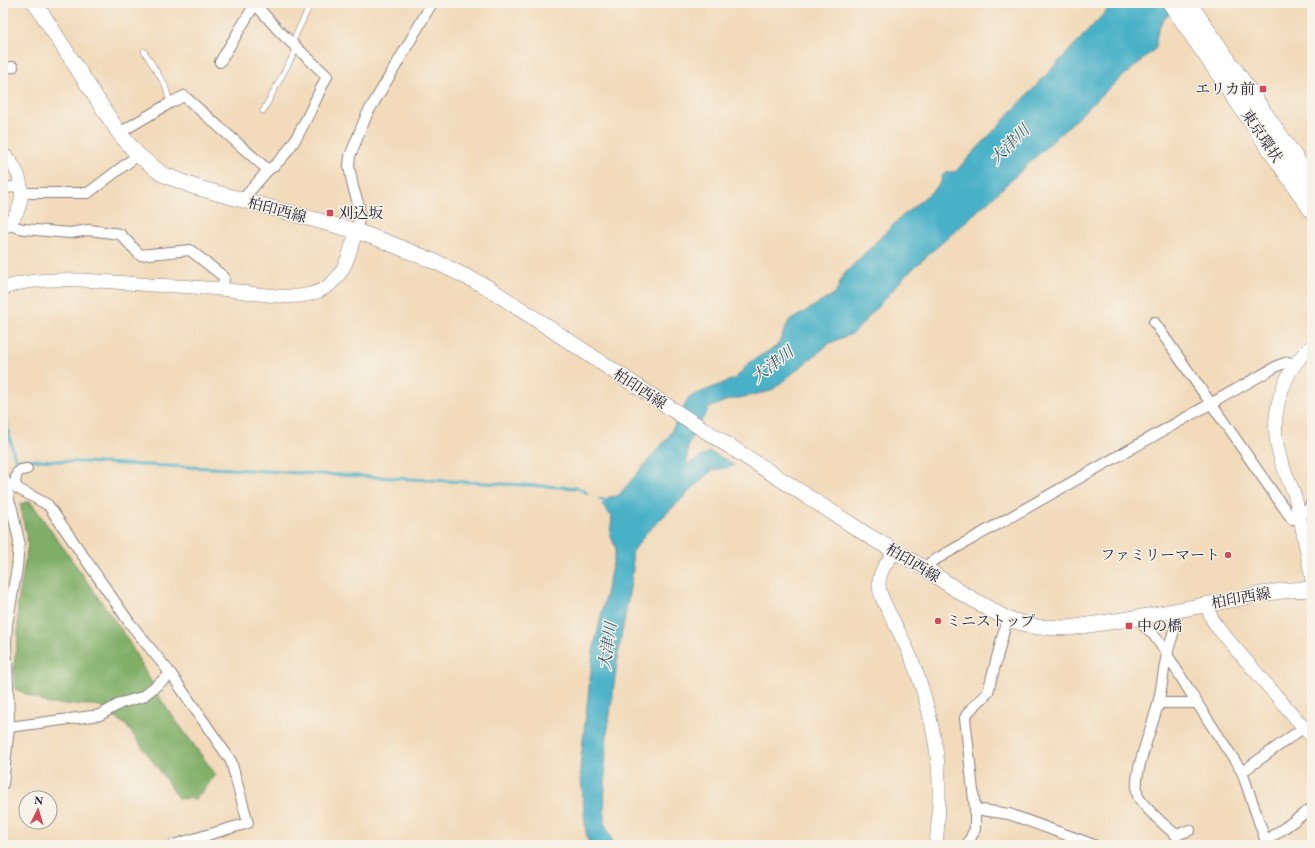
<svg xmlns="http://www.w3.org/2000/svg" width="1315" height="848" font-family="'EB Garamond','Noto Serif JP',serif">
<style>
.forest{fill:#80af68;stroke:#516852}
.water{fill:#48b1c7;stroke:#356a81}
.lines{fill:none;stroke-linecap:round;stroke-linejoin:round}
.stream{stroke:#48b1c7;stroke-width:3}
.service-casing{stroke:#8a7e7a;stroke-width:6}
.minor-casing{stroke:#8a7e7a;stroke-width:12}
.tertiary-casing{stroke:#8a7e7a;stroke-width:14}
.secondary-casing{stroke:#8a7e7a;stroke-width:16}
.trunk-casing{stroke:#8a7e7a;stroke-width:18}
.service{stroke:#fff;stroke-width:5}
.minor{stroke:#fff;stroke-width:10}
.tertiary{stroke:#fff;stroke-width:13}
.secondary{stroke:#fff;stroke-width:15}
.trunk{stroke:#fff;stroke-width:17}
.poi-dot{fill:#d1495b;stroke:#f7f3e8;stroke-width:1.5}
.labels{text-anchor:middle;stroke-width:3;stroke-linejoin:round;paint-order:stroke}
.poi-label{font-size:15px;fill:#22223b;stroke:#f7f3e8;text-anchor:start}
.street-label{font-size:15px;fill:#22223b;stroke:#f7f3e8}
.water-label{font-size:16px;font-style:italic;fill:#315b73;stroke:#f7f3e8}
</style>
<rect width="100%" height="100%" fill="#f7f3e8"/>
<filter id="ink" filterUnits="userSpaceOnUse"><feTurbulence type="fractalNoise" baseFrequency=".025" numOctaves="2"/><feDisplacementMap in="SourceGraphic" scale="8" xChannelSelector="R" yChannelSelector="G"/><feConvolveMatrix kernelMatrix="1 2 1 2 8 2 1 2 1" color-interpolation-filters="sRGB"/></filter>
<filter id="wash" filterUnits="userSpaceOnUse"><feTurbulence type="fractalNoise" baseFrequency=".012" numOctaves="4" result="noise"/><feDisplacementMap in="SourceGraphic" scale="16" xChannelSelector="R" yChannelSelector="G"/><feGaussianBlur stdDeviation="0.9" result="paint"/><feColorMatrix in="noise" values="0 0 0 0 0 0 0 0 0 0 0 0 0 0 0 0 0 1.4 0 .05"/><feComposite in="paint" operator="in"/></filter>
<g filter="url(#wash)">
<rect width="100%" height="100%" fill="#f2daba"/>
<!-- forest -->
<polygon class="forest" points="30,501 125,635 163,703 216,775 196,799 178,798 160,771 126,725 97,705 49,704 15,689 14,665 18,638 18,603 28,544 20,504"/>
<!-- water -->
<path class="water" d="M 1114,3 L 1182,3 C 1164,18 1156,23 1156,48 L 1106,91 L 993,197 L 907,274 L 854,333 L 830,343 L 771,391 L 725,401 L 709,408 L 688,444 L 687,465 L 709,452 L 725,459 L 734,466 L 711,471 L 646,533 L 632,553 L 633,570 L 619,650 L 606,742 L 604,822 L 614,845 L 589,845 L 586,832 L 580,767 L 593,652 L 616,549 L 610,534 L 612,517 L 602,505 L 609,497 L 618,496 L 669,436 L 689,397 L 736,378 L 750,362 L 777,346 L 789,321 L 836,293 L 843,275 L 901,217 L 935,189 L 941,182 L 942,176 L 948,172 L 955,172 Z"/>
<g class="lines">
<!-- stream -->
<g class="stream">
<polyline points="3,410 15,459 211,468 578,488 587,493"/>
<polyline points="600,499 608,502"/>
</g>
</g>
</g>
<g filter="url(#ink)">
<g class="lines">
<defs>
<g id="service">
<polyline points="292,43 311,3"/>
<polyline points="144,51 165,85 170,103"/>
<polyline points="263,111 297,48"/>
</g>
<g id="minor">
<path d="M 220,62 L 255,4 L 280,32 L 327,76 C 313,103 294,155 268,170 L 242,200"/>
<polyline points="3,68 13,67"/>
<polyline points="119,133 170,103 184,96 268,170"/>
<polyline points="3,189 21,185"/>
<polyline points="21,193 88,193 138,155"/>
<polyline points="7,225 24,229 70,233 89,230 120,234 140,255 190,250 224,277 223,289"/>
<polyline points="356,231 360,216 359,206 353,187 349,166 350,156 367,114 395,67 432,3"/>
<polyline points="1154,322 1279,501 1292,519 1300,518"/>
<polyline points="27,469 21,470 17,473 15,482 17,488 48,505 129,622 171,674 231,761 248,823 173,845"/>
<polyline points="1299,514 1307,512 1312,502"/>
<polyline points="926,569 931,562 1279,365 1288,362 1294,366"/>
<path d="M 1176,611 C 1178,626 1170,640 1167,655 C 1163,671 1162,688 1158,704 C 1154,723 1129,781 1139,798 C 1147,811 1165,825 1176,835 L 1190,830"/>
<polyline points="1142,617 1143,625 1153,634 1163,648 1197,703 1242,772"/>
<polyline points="1159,703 1197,703"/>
<polyline points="9,727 100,715 121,703 142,697 171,674"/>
<polyline points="3,784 9,727 8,684 6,643 7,624 17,568 19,541 12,509 7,495"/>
<polyline points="975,809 1009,814 1094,845"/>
<polyline points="1266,841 1312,808"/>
<path d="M 967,845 L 975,829 L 975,809 L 965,718 C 969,707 981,702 988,692 L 1007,619"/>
<polyline points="1267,845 1242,772 1303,728"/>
</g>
<g id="tertiary">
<path d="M 3,154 C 26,173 29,210 3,228"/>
<path d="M 3,289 C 33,273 114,282 150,285 C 177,286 203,287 229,290 C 257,293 300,304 325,288 C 345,276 350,252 356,231"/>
<path d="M 1312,346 C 1281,372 1268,418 1280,457 C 1283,470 1291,483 1295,497 C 1302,524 1307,552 1312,580"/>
<polyline points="3,479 7,495 3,497"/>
<path d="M 895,552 C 887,562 879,571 879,584 C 879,596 887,608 892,618 C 900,634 909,651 915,668 C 925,694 934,729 937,757 C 941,786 939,816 936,845"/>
<polyline points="1206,605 1213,621 1217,627 1312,737"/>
</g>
<polyline id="secondary" points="35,3 119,133 138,155 162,174 195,187 356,231 384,241 438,263 487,287 664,404 872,538 926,569 960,592 1007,619 1037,627 1069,628 1142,617 1261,594 1289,590 1312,589"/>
<g id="trunk">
<polyline points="1171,3 1312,210"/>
<polyline points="1188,3 1312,183"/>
</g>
</defs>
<!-- service casing -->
<use href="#service" class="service-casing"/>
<!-- minor casing -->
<use href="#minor" class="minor-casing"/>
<!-- tertiary casing -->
<use href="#tertiary" class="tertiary-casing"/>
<!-- secondary casing -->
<use href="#secondary" class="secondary-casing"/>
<!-- trunk casing -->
<use href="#trunk" class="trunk-casing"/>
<!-- service -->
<use href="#service" class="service"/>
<!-- minor -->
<use href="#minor" class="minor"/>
<!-- tertiary -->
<use href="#tertiary" class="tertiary"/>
<!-- secondary -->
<use href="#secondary" class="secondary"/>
<!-- trunk -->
<use href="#trunk" class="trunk"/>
</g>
</g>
<!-- markers -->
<g class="poi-dot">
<rect x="1259" y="85" width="8" height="8" rx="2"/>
<rect x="326" y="209" width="8" height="8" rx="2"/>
<circle cx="1228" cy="555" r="4"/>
<circle cx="938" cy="621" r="4"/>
<rect x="1125" y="622" width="8" height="8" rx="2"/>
</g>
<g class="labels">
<!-- poi labels -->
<g class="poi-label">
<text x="1255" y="94" text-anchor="end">エリカ前</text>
<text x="338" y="218">刈込坂</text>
<text x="1220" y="560" text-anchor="end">ファミリーマート</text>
<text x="946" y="626">ミニストップ</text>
<text x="1137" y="631">中の橋</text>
</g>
<!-- street labels -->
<g class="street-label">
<text transform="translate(1262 136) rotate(56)" y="5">東京環状</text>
<text transform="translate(277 210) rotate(15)" y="5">柏印西線</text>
<text transform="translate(640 389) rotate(33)" y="5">柏印西線</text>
<text transform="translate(913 563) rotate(31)" y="5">柏印西線</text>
<text transform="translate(1241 598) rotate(-10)" y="5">柏印西線</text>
</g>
<!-- water labels -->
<g class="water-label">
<text transform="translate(1009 144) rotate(-45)" y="6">大津川</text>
<text transform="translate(772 364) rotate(-38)" y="6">大津川</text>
<text transform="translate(607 646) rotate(-82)" y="6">大津川</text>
</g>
</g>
<!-- margin -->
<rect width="1315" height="848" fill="none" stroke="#f7f3e8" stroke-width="16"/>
<!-- north arrow -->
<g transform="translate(38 810) rotate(5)"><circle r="19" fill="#f7f3e8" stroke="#a29fa3"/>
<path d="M0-3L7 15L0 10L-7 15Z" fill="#d1495b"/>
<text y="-6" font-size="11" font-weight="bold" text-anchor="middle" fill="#22223b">N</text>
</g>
</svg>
